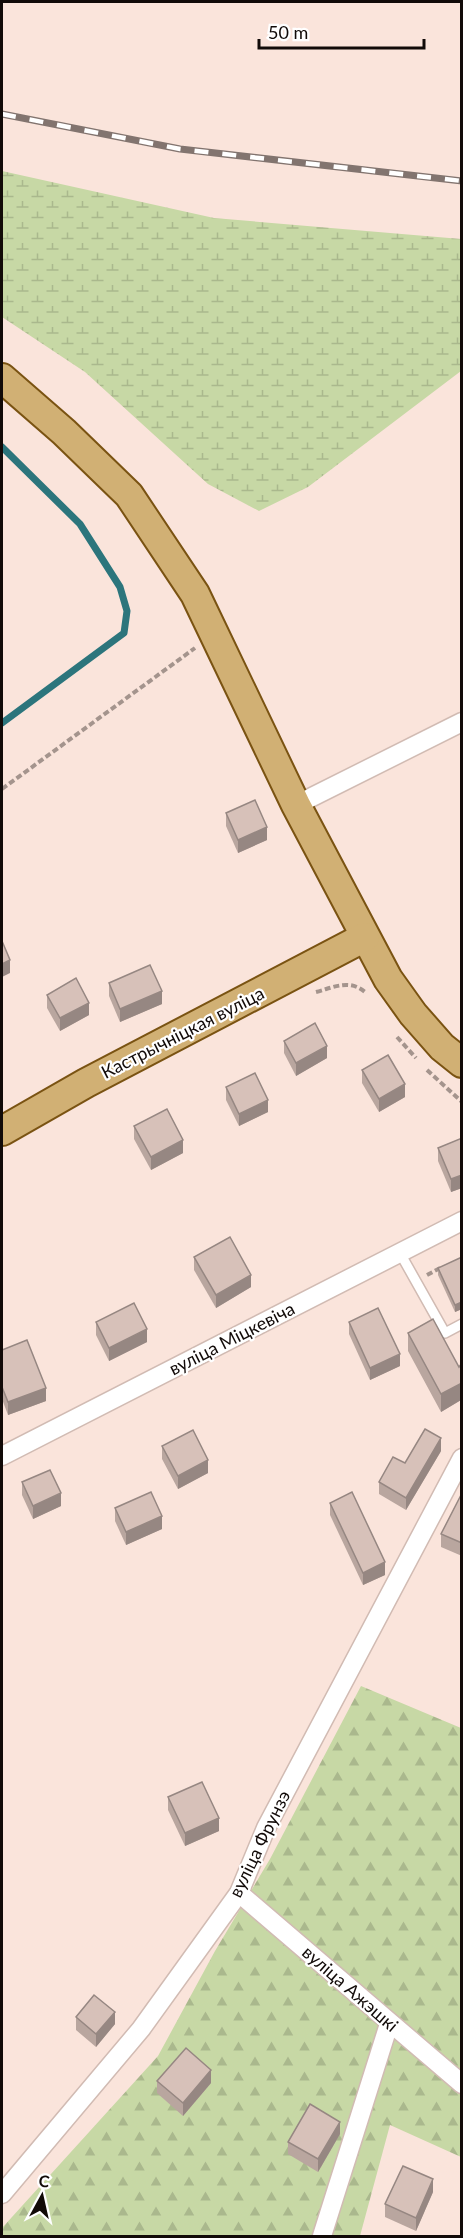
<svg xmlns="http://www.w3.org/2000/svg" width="463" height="2238" font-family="Lato,sans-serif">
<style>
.forest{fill:url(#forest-firs)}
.wetland{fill:url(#wetland-marsh)}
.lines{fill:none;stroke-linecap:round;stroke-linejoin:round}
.stream{stroke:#2c757c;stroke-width:7}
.lane-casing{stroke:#d1bbb3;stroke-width:12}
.street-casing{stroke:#d1bbb3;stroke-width:21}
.primary-casing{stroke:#7a5312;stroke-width:32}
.path{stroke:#a4948d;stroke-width:4;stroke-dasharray:6 3;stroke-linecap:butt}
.lane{stroke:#fff;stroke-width:9}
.street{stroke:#fff;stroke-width:18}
.primary{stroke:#d1b074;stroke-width:28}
.rail-casing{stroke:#82746f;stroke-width:7}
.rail{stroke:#fff;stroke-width:4.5;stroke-dasharray:14;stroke-linecap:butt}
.wall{fill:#b9a69f}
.shaded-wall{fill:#968782}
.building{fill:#d7c1b9;stroke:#968782;stroke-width:1.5}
.labels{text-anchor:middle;stroke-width:4.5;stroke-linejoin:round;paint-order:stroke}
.street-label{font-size:18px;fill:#110a08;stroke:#fff}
</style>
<defs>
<pattern id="forest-firs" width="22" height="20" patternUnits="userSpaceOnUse" patternTransform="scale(1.5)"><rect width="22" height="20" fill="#c7d8a5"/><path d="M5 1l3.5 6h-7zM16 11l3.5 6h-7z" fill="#aab88d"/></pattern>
<pattern id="wetland-marsh" width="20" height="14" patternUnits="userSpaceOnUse" patternTransform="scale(1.5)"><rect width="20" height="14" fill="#c7d8a5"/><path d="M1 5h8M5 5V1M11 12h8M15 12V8" fill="none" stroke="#aab88d"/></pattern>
</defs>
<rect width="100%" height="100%" fill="#fae4db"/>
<!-- forest -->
<polygon class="forest" points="361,1686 461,1728 461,2157 390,2125 360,2236 2,2236 2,2228 158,2056 215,1951 270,1859"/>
<!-- wetland -->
<polygon class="wetland" points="2,171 214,218 461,239 461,371 308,487 259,511 208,484 85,372 2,317"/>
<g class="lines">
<!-- stream -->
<polyline class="stream" points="2,447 80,524 120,587 127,611 124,633 2,723"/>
<defs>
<polyline id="lane" points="400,1253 445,1333 462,1324"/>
<g id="street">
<polyline points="296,805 462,722"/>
<polyline points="2,1456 462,1221"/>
<polyline points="239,1893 462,2084"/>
<polyline points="2,2194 141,2029 239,1893 266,1828 462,1458"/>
<polyline points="322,2236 389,2024"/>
</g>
<g id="primary">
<polyline points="2,378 64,432 129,495 195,594 296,805 388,979 413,1014 442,1047 462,1063"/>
<polyline points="2,1131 86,1083 365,937"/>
</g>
</defs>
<!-- lane casing -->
<use href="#lane" class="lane-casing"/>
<!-- street casing -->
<use href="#street" class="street-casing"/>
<!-- primary casing -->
<use href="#primary" class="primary-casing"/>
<!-- path -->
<g class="path">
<polyline points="2,789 195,648"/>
<path d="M 316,992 C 335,987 349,979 365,992"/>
<polyline points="397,1037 416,1058"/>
<polyline points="427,1070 462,1102"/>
<polyline points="427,1275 442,1267"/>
</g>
<!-- lane -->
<use href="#lane" class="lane"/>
<!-- street -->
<use href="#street" class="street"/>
<!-- primary -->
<use href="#primary" class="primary"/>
<defs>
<polyline id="rail" points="2,114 180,149 462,181"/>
</defs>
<!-- rail casing -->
<use href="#rail" class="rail-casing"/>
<!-- rail -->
<use href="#rail" class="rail"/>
</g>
<!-- wall -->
<g class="wall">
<polygon points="226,813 267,840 238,853 226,826"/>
<polygon points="109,983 162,1004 120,1022 109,996"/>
<polygon points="47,995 89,1015 60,1031 47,1008"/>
<polygon points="284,1041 327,1058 296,1076 284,1053"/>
<polygon points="362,1070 405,1097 379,1112 362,1083"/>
<polygon points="226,1087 268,1112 239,1126 226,1100"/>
<polygon points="134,1126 183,1153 151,1170 134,1139"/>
<polygon points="462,1138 462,1188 451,1192 438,1161 438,1148"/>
<polygon points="194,1257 251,1287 216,1308 194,1270"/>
<polygon points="462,1257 462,1309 455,1312 438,1275 438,1268"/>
<polygon points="96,1322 147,1342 109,1361 96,1335"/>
<polygon points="349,1322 400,1366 370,1380 349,1334"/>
<polygon points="408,1333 459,1367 462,1363 461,1400 441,1412 408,1351"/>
<polygon points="2,1350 46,1401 8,1415 2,1399"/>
<polygon points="162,1446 208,1473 178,1489 162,1459"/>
<polygon points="441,1451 406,1510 379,1494 379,1482 405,1463"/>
<polygon points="22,1482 61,1506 33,1519 22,1495"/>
<polygon points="462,1493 462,1556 441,1547 441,1534"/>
<polygon points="330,1503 385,1575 363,1585 330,1515"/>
<polygon points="115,1508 162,1529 126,1545 115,1521"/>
<polygon points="168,1797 219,1831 185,1846 168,1810"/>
<polygon points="76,2017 115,2024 96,2047 76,2030"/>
<polygon points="157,2081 211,2083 183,2116 157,2093"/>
<polygon points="340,2134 318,2172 288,2154 288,2142"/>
<polygon points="433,2192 416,2231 385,2217 385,2204"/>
</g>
<!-- shaded-wall -->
<g class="shaded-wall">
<polygon points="267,827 267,840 238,853 238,840"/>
<polygon points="10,960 10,973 2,977 2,964"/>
<polygon points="162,991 162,1004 120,1022 120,1009"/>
<polygon points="89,1003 89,1015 60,1031 60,1018"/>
<polygon points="327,1046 327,1058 296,1076 296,1063"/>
<polygon points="405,1084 405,1097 379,1112 379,1099"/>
<polygon points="268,1100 268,1112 239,1126 239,1114"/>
<polygon points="183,1140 183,1153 151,1170 151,1157"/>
<polygon points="462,1175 462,1188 451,1192 451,1179"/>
<polygon points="251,1275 251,1287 216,1308 216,1295"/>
<polygon points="462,1302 462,1309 455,1312 455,1305"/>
<polygon points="147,1329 147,1342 109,1361 109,1348"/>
<polygon points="400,1354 400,1366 370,1380 370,1368"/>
<polygon points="461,1383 461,1400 441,1412 441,1394"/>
<polygon points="46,1388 46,1401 8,1415 8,1402"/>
<polygon points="441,1438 441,1451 406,1510 406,1498"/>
<polygon points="208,1460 208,1473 178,1489 178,1476"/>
<polygon points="61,1493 61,1506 33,1519 33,1506"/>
<polygon points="162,1516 162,1529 126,1545 126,1532"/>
<polygon points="385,1562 385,1575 363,1585 363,1573"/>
<polygon points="219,1818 219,1831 185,1846 185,1833"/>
<polygon points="115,2012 115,2024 96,2047 96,2034"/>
<polygon points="211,2070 211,2083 183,2116 183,2103"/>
<polygon points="340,2122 340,2134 318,2172 318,2159"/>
<polygon points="433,2179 433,2192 416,2231 416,2218"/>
</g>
<!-- building -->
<g class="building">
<polygon points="255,800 267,827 238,840 226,813"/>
<polygon points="2,941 10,960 2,964"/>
<polygon points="150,965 162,991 120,1009 109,983"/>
<polygon points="76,978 89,1003 60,1018 47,995"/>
<polygon points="315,1023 327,1046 296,1063 284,1041"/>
<polygon points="388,1055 405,1084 379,1099 362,1070"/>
<polygon points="255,1073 268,1100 239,1114 226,1087"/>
<polygon points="167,1109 183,1140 151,1157 134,1126"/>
<polygon points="462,1138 462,1175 451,1179 438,1148"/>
<polygon points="230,1237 251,1275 216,1295 194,1257"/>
<polygon points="462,1257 462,1302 455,1305 438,1268"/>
<polygon points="134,1303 147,1329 109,1348 96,1322"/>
<polygon points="378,1308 400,1354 370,1368 349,1322"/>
<polygon points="433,1319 459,1367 462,1363 462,1383 441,1394 408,1333"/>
<polygon points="27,1340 46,1388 8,1402 2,1387 2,1350"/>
<polygon points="425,1429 441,1438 406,1498 379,1482 393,1457 405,1463"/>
<polygon points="193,1430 208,1460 178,1476 162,1446"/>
<polygon points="50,1470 61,1493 33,1506 22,1482"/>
<polygon points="151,1492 162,1516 126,1532 115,1508"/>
<polygon points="352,1492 385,1562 363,1573 330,1503"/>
<polygon points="462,1493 462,1543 441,1534"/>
<polygon points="202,1782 219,1818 185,1833 168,1797"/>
<polygon points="94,1995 115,2012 96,2034 76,2017"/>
<polygon points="186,2048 211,2070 183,2103 157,2081"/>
<polygon points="310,2104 340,2122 318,2159 288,2142"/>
<polygon points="403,2166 433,2179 416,2218 385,2204"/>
</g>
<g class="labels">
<!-- street labels -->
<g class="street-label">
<text transform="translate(183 1033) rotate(-27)" y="6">Кастрычніцкая вуліца</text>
<text transform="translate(232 1339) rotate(-27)" y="6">вуліца Міцкевіча</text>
<text transform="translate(260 1844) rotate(-64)" y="6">вуліца Фрунзэ</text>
<text transform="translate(350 1989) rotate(41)" y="6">вуліца Ажэшкі</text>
</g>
</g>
<!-- border -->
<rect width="463" height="2238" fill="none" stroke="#110a08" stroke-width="6"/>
<!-- north arrow -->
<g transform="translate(42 2196) rotate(8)" stroke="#ffffff" stroke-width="4.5" paint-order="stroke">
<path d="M0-4.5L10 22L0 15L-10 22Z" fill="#110a08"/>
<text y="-9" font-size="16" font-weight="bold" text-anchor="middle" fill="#110a08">С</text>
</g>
<!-- scale -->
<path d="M259 39v9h165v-9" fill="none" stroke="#110a08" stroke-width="3"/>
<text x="268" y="39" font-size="18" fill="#110a08" stroke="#ffffff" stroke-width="4.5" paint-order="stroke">50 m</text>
</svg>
